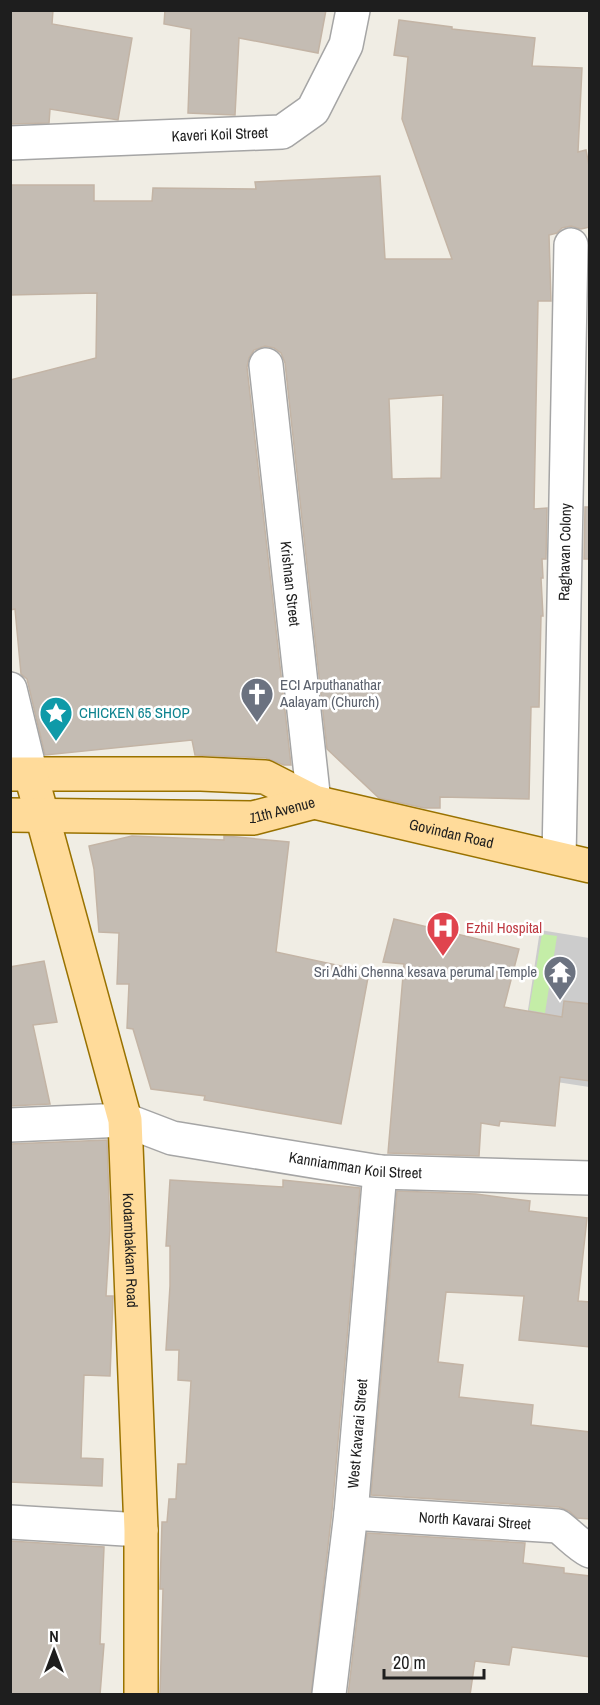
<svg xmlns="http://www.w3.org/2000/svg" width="600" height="1705" font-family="'Archivo Narrow',sans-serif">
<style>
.religious{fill:#ccc}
.grass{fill:#c4eda7}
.building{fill:#c4bcb3;stroke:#c3b4a5;stroke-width:1.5;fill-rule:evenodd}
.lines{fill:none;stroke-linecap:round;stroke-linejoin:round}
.minor-casing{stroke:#a5a5a5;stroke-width:36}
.major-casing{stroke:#997200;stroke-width:36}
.minor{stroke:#fff;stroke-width:33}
.major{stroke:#ffdb9a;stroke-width:33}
.labels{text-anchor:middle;stroke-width:5;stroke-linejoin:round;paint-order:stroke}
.street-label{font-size:15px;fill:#1e1e1e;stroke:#fff}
.worship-label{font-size:15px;fill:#5b616d;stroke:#fff;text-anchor:start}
.culture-label{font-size:15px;fill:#0d838f;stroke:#fff;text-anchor:start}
.health-label{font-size:15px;fill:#be3a42;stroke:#fff;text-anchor:start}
</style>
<rect width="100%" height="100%" fill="#f0ede4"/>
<!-- religious -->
<polygon class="religious" points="540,930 589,938 589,1087 518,1076"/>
<!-- grass -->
<polygon class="grass" points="542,934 557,936 545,1013 529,1010"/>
<!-- building -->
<g class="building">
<polygon points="10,10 53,10 52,24 132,38 118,120 50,109 49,123 10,124"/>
<polygon points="165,10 326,10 318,53 239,38 235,115 188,113 191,29 164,24"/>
<path d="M 399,20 L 452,27 L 452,29 L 535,38 L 532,66 L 582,68 L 578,152 L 586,150 L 590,171 L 590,227 L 581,229 L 571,226 L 562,228 L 557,233 L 549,235 L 551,301 L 538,301 L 534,509 L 547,508 L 546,559 L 542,559 L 543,578 L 541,578 L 543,616 L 541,616 L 539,707 L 531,707 L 529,799 L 440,797 L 440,808 L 424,808 L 379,798 L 327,749 L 285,363 L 281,353 L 274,348 L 265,346 L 254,350 L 249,358 L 247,367 L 291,765 L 284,765 L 266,758 L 195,755 L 192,740 L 45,755 L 27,679 L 21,674 L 15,609 L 10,610 L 10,380 L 96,358 L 97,293 L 10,295 L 10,185 L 94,185 L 94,201 L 152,201 L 153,188 L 256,189 L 255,182 L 380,176 L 385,259 L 452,259 L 402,119 L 408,57 L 394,55 ZM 443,395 L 441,478 L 392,479 L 389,399 Z"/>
<polygon points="585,507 590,507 590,559 584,559"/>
<polygon points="132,836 224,840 224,836 237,837 289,842 276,952 369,972 341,1124 204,1100 205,1096 151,1089 133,1029 127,1028 129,984 117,984 119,933 99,932 94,869 89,846"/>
<polygon points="394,919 519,949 504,1007 562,1017 564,1001 590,1004 590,1081 560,1077 555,1126 500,1121 499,1126 481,1123 479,1156 388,1153 404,964 383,962"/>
<polygon points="44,961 57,1022 33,1025 50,1104 10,1106 10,967"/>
<polygon points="107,1140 110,1229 106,1296 113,1296 113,1298 110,1376 84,1375 81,1458 103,1459 102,1486 10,1482 10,1144"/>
<polygon points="170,1180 283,1187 283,1180 360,1188 332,1511 311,1695 160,1695 163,1589 160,1589 162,1522 167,1522 169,1499 176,1499 178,1464 186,1464 191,1381 178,1380 179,1350 166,1350 170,1286 170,1246 166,1246"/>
<polygon points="397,1191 476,1194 530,1201 529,1211 587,1218 578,1301 590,1302 590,1347 519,1340 524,1296 446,1292 438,1362 463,1365 459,1397 533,1405 531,1425 590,1432 590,1519 577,1518 569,1511 559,1507 371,1495"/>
<polygon points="367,1533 525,1543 523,1563 564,1568 564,1573 590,1576 590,1657 512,1647 509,1665 475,1661 470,1695 348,1695"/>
<polygon points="10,1541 104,1547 100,1644 104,1644 100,1695 10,1695"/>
</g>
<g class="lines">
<defs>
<g id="minor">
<path id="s1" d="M 10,143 L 282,132 L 313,110 L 346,45 L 353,10"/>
<path id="s2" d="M 266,365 L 314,802"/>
<polyline points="10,689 31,775"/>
<path id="s3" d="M 559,858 L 571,245"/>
<path id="s4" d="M 10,1125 L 125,1120 L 172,1138 L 380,1172 L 590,1178"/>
<path id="s5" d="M 351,1513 L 558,1526 C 569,1534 577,1544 590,1551"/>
<polyline points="10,1522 141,1530"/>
<path id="s6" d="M 329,1694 L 351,1513 L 380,1172"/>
</g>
<g id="major">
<path id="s7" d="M 11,774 L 201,774 L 265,777 L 314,802 L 590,866"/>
<path id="s8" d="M 31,775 L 125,1120 L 141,1530 L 141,1694"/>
<path id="s9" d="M 10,815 L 253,818 L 314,802"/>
</g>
</defs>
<!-- minor casing -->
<use href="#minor" class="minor-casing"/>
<!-- major casing -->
<use href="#major" class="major-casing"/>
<!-- minor -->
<use href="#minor" class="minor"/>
<!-- major -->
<use href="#major" class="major"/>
</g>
<!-- icons -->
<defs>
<symbol id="church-pin" viewBox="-11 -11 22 30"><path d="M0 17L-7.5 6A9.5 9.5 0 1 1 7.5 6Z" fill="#6b7280" stroke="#fff"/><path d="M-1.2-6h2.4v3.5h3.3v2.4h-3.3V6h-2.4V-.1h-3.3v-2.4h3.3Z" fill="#fff"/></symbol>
<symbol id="sight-pin" viewBox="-11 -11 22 30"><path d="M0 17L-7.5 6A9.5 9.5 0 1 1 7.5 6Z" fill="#0f9aa8" stroke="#fff"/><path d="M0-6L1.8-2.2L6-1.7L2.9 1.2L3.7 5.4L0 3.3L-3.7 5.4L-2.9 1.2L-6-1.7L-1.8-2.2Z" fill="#fff"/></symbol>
<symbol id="hospital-pin" viewBox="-11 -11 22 30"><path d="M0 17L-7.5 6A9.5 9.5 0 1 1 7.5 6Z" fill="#e0444e" stroke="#fff"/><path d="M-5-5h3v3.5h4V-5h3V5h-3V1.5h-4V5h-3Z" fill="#fff"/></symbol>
<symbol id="temple-pin" viewBox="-11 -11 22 30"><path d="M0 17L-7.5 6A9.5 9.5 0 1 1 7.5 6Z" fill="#6b7280" stroke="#fff"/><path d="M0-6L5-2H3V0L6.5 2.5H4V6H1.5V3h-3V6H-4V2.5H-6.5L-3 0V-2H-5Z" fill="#fff"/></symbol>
</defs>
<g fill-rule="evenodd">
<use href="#church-pin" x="238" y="675" width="38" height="52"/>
<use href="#sight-pin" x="37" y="694" width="38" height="52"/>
<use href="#hospital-pin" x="424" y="909" width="38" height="52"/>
<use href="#temple-pin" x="541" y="953" width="38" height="52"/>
</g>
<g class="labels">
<!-- street labels -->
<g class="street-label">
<text dy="5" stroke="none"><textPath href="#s1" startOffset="210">Kaveri Koil Street</textPath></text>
<text dy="5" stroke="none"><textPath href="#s3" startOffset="306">Raghavan Colony</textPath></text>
<text dy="5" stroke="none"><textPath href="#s2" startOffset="220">Krishnan Street</textPath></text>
<text dy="5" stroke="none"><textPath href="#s9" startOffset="273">11th Avenue</textPath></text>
<text dy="5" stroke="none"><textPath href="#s7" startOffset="450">Govindan Road</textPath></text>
<text dy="5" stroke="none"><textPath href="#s4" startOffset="351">Kanniamman Koil Street</textPath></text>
<text dy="5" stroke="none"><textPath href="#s8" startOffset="488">Kodambakkam Road</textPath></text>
<text dy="5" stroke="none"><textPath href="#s6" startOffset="262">West Kavarai Street</textPath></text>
<text dy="5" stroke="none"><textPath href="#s5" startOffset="124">North Kavarai Street</textPath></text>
</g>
<!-- worship labels -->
<g class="worship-label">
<text x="280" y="690">ECI Arputhanathar<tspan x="280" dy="17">Aalayam (Church)</tspan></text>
<text x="537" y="977" text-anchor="end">Sri Adhi Chenna kesava perumal Temple</text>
</g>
<!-- culture labels -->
<g class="culture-label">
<text x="79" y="718">CHICKEN 65 SHOP</text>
</g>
<!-- health labels -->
<g class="health-label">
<text x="466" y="933">Ezhil Hospital</text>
</g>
</g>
<!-- border -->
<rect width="600" height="1705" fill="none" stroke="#1e1e1e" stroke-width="24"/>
<!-- north arrow -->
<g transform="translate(54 1651)" stroke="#ffffff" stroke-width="4.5" paint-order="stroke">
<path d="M0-4.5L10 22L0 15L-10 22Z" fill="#1e1e1e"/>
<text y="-9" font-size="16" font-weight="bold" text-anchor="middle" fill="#1e1e1e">N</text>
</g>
<!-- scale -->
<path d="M384 1669v9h100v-9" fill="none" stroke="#1e1e1e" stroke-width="3"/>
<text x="393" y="1669" font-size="18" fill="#1e1e1e" stroke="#ffffff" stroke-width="4.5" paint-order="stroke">20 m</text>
</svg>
